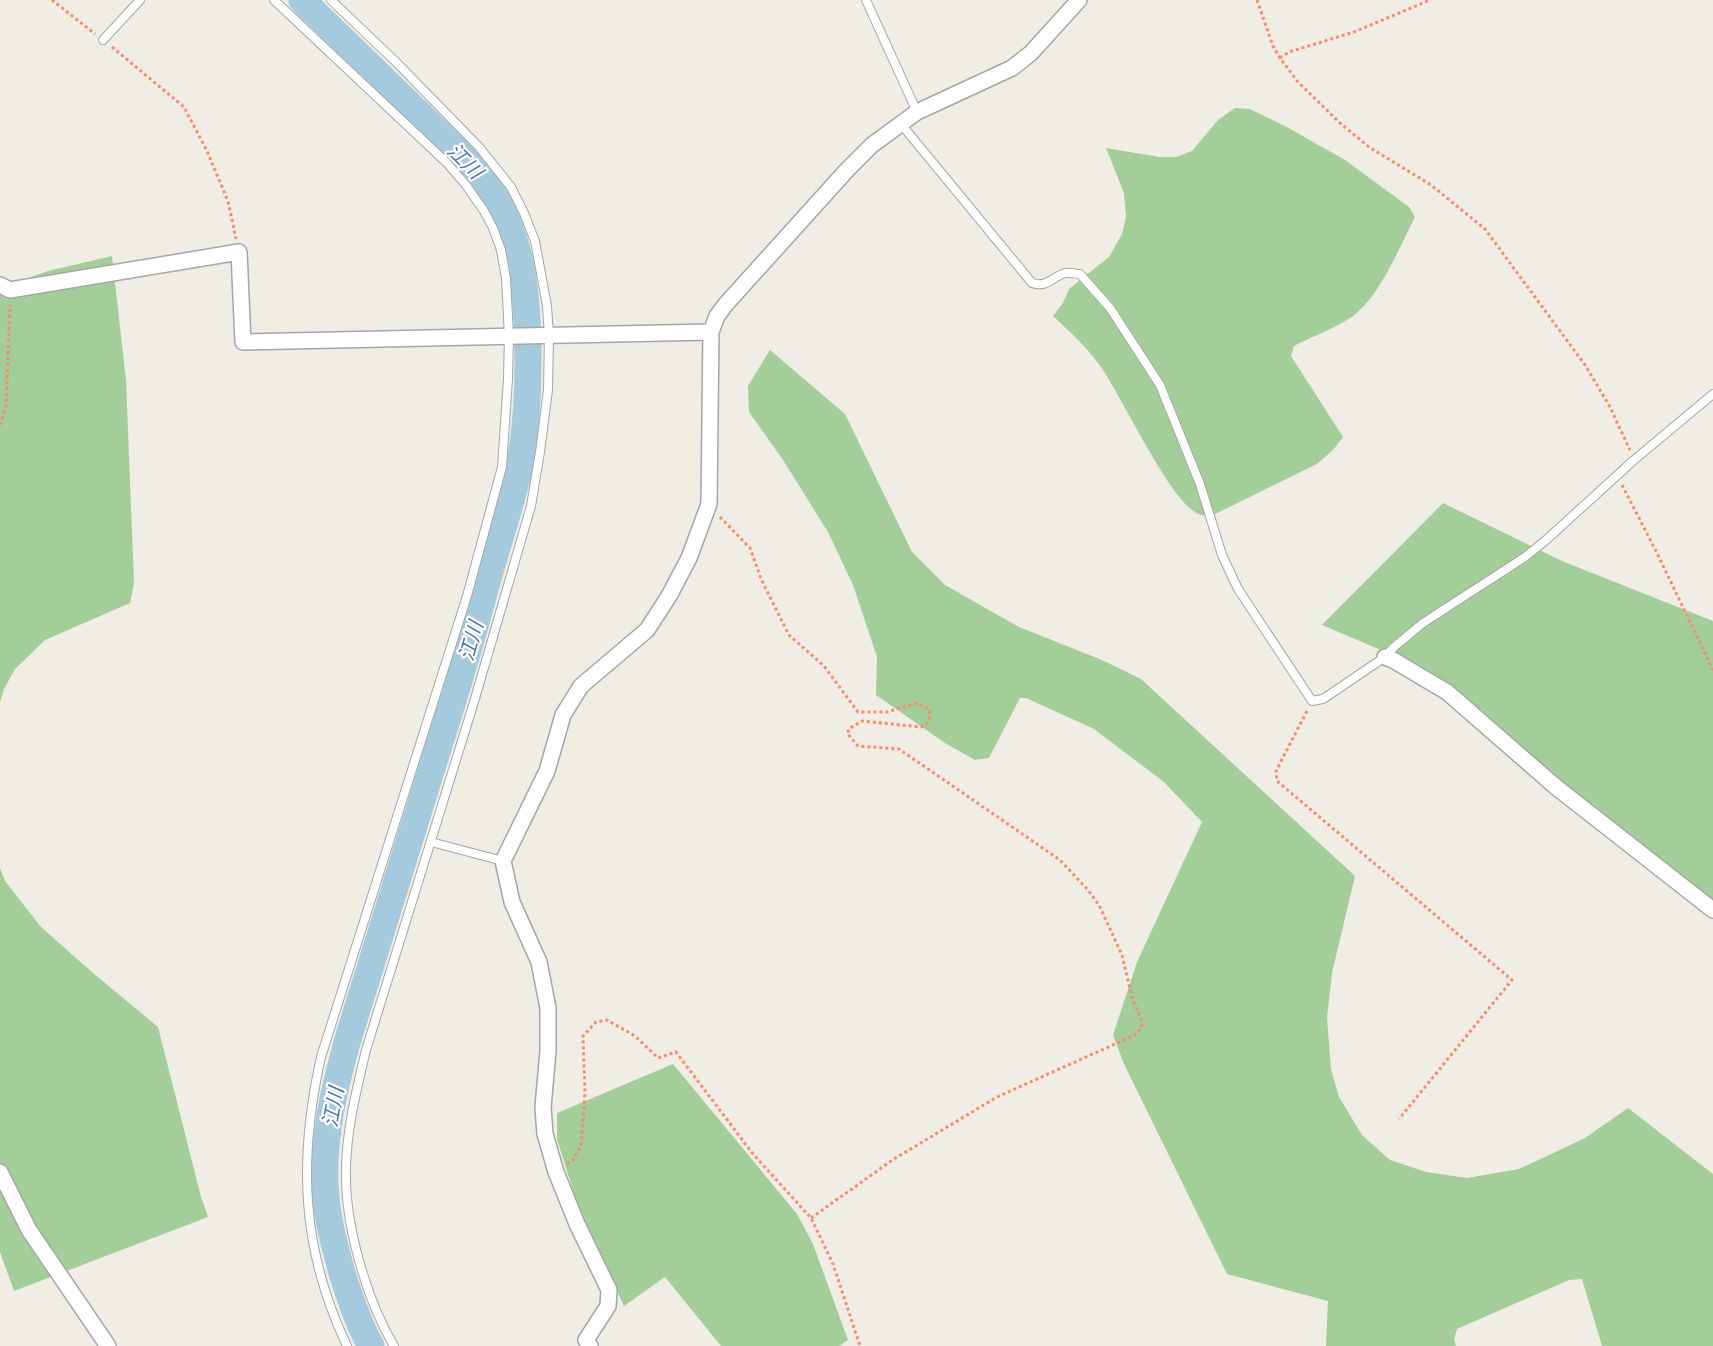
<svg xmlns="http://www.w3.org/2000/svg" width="1713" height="1346" font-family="'Nunito Sans','Noto Sans JP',sans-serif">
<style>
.forest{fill:#a3ce9a}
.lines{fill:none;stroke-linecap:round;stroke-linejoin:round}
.river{stroke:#a6cadd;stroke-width:27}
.lane-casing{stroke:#a6a6a6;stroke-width:10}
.street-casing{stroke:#a6a6a6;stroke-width:18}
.path{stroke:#f88c6e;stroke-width:3;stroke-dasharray:3 3;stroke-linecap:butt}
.lane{stroke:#fff;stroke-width:8}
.street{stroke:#fff;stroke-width:15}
.labels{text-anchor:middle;stroke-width:4.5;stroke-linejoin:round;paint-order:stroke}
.water-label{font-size:20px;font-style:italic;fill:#4c71ae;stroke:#fff}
</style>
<rect width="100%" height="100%" fill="#f0ede5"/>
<!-- forest -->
<g class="forest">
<path d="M 1235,108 L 1250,109 L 1285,126 L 1345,160 L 1409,207 L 1415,217 C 1399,248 1380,296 1353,316 C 1338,327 1311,337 1294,346 L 1291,356 L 1343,437 L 1333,450 L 1317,464 L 1215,514 C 1211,514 1205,516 1201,515 C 1172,508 1120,391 1098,363 C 1085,345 1069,331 1053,316 L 1063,303 L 1069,289 L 1109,257 L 1122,234 L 1126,217 L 1124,193 L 1106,148 L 1159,157 L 1176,157 L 1192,151 L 1218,120 Z"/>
<polygon points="112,256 126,380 134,583 130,603 45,640 15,669 4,689 0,702 0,288 48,271"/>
<polygon points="770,350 845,414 912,552 945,585 1019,627 1102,660 1141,679 1355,876 1332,973 1327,1018 1331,1069 1339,1097 1362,1135 1390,1160 1426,1172 1467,1178 1519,1169 1585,1138 1628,1108 1713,1174 1713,1346 1602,1346 1582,1279 1569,1280 1457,1329 1454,1339 1456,1346 1326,1346 1328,1301 1227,1274 1124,1064 1113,1035 1137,962 1202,822 1164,782 1094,729 1026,698 1020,698 989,758 975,760 945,743 876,695 877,657 853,585 828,532 783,460 749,412 748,386"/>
<polygon points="1443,503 1562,561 1713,621 1713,900 1591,808 1395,656 1322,625"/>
<polygon points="0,868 5,881 41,927 93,973 158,1027 201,1197 208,1217 14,1291 0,1252"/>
<polygon points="673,1064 797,1214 813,1244 848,1340 839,1346 721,1346 665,1277 624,1306 581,1216 557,1139 557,1113"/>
</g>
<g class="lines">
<!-- river -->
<path class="river" d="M 302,0 L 474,167 C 522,223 528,289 528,360 C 528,397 526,433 519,469 C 511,505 499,540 489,575 C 474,631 458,686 440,742 C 410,841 379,940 348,1039 C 335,1086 323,1134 325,1183 C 326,1214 334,1244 342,1273 C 350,1298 358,1323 371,1346"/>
<defs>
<g id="lane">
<path d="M 274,0 L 446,162 L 466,185 L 484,211 L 493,228 L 501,250 L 506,278 L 509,336 L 508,379 L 502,467 L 467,596 L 321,1057 C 298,1160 301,1249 347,1346"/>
<path d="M 331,0 L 396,62 L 479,147 L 511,187 L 524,213 L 535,241 L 547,306 L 549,336 L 548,390 L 540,452 L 531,506 L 474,702 L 366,1050 C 357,1088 347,1127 346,1167 C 344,1222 366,1299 394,1346"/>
<polyline points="866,0 917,112"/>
<polyline points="103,40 140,0"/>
<path d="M 901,124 L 1032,283 C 1047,288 1052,277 1065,273 C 1070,272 1076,274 1080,274 L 1110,308 L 1160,385 L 1200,484 L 1222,555 L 1238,589 L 1312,701 L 1323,699 L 1385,657 L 1394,647 L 1423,623 L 1525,557 L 1546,540 L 1634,460 L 1713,394"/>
<polyline points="431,842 503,861"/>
</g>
<g id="street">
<polyline points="0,285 10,290 239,252 243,342 711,332"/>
<polyline points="1385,657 1393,660 1447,692 1556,787 1713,910"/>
<polyline points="0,1172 29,1230 108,1346"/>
<polyline points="590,1346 586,1340 608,1306 609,1290 577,1224 556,1172 545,1134 543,1107 548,1051 548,1008 539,962 512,902 503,861 547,771 563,715 581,686 647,630 669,596 689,558 709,504 711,332 717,316 726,304 847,170 872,145 917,112 1012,68 1031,53 1079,0"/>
</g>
</defs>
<!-- lane casing -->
<use href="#lane" class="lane-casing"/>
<!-- street casing -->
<use href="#street" class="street-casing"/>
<!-- path -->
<g class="path">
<polyline points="52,0 95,34"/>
<polyline points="1257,0 1273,46 1280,58 1298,82 1340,123 1369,147 1431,185 1485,229 1585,365 1609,405 1630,450"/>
<polyline points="112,47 184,107 207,151 228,201 236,239"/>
<polyline points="1280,58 1289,52 1354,32 1430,0"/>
<polyline points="0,425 6,406 10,305"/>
<polyline points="1622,485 1656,551 1713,670"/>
<path d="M 720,517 L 750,548 L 761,579 L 789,635 L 824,666 L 858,712 L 887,712 L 917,703 L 929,709 C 931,718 930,724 921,727 L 862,721 L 850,728 L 847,733 L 858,746 L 899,749 L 1060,860 L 1088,890 L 1099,905 L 1122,955 L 1133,1001 L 1141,1018 L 1142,1027 L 1135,1035 L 997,1097 L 894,1159 L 811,1218"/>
<polyline points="1307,711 1276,771 1277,781 1512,980 1399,1119"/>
<polyline points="567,1164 573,1160 581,1145 585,1093 583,1036 596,1022 607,1020 635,1036 658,1058 676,1052 753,1154 811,1218 833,1264 860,1346"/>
</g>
<!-- lane -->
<use href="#lane" class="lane"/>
<!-- street -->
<use href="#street" class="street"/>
</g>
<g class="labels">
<!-- water labels -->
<g class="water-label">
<text transform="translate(465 161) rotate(45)" y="7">江川</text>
<text transform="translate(471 641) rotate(-74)" y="7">江川</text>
<text transform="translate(333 1107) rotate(-80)" y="7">江川</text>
</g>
</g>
</svg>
